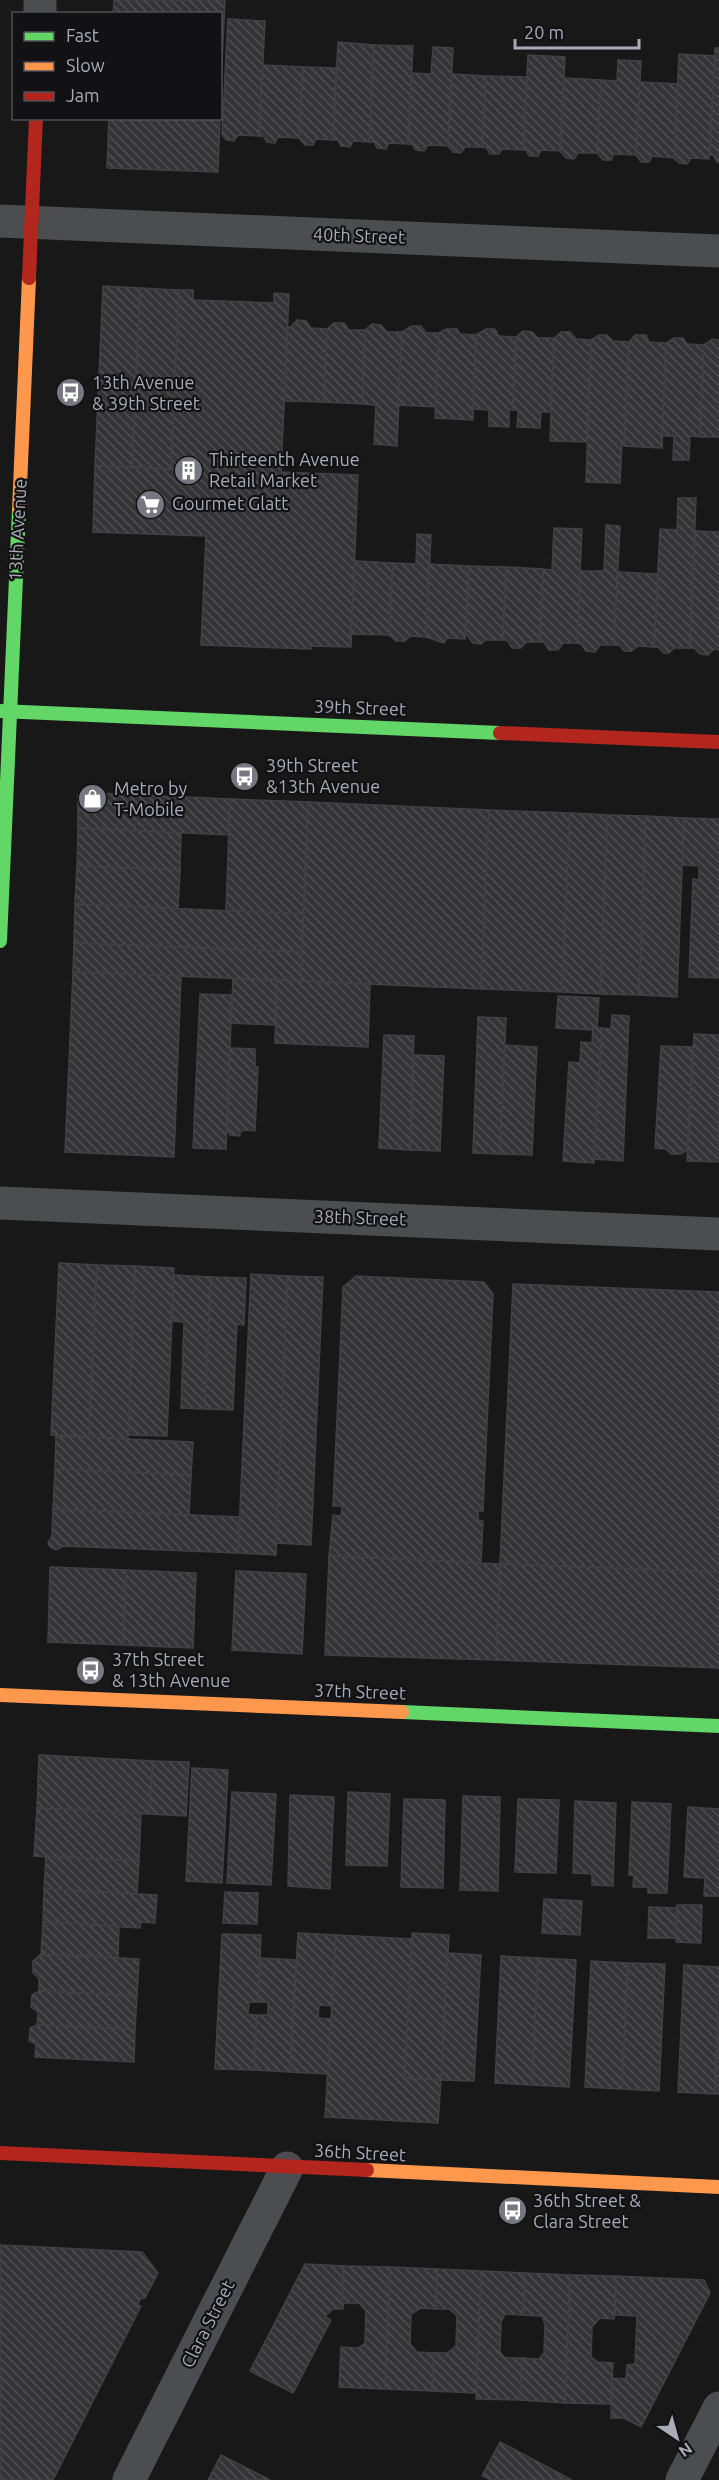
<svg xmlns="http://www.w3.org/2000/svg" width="719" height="2480" font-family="Ubuntu,sans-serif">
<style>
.building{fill:url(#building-back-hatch);stroke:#414144;stroke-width:1.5}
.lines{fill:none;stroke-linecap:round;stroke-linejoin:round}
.street{stroke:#4c4d51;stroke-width:33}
.fast{stroke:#63d668;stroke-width:14}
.slow{stroke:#ff974d;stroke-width:14}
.jam{stroke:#b3261e;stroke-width:14}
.labels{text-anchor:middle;stroke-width:4.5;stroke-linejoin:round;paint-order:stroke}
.street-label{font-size:18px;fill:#a9abb9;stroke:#121214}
.poi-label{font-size:18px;fill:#a9abb9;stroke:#121214;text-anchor:start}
</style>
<defs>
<pattern id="building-back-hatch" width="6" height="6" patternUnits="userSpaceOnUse" patternTransform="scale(1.5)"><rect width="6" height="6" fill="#343436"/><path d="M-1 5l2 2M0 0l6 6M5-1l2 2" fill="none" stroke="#4f4f51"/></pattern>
</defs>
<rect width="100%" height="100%" fill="#181818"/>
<!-- building -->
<g class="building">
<polygon points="114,0 225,0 220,104 220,14 113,14"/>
<polygon points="228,19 265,21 259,136 238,135 234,141 226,140 222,134"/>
<polygon points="338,42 374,45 369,142 353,141 350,147 341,146 338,140 333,140"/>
<polygon points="374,45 413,46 408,144 389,143 386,149 377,148 374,142 369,142"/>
<polygon points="433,47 453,48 448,146 428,145 424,151 416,150 412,144 408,144 412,73 431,74"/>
<polygon points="715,48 719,48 719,162 717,162 713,155 710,155"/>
<polygon points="679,54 715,56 709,159 691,158 687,164 679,163 674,158"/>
<polygon points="528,55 565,57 560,151 541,150 538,156 529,156 526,150 523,150"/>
<polygon points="618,60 641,61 636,155 614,154 611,160 603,160 597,153 601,80 617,81"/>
<polygon points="263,65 303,67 299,138 278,137 275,143 267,142 263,136 259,136"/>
<polygon points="303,67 336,68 333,140 316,139 313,145 305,145 299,138"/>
<polygon points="452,74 486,76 482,147 465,147 461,153 453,152 448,146"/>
<polygon points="486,76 527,77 523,150 502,149 499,154 490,154 487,148 482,147"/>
<polygon points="564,78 601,80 597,153 578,153 574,159 566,158 560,151"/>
<polygon points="640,82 678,84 674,158 652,156 649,162 641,162 636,155"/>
<polygon points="109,118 220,118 218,172 107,168"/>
<polygon points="103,286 140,288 132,467 95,466"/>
<polygon points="140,288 179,290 171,469 132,467"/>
<polygon points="179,290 193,290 193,300 274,303 274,293 289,294 281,472 358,475 351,647 311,646 311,649 201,645 206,536 93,532 95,466 171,469"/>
<polygon points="297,320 306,321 311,328 327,329 324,402 284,401 288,327 291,327"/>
<polygon points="334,323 344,323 349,330 365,330 362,404 324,402 327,329"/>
<polygon points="372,324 381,325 387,332 402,332 397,446 374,444 376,405 362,404 365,330"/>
<polygon points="411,326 421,326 426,333 439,333 436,407 398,405 402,332"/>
<polygon points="446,329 457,329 460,334 476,335 473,420 435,418 439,333"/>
<polygon points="486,329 495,329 499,336 516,337 513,410 509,410 509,427 489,426 489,410 473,409 476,335"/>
<polygon points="523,331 532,332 538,338 554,338 551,412 541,412 540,428 517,427 518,410 513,410 516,337"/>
<polygon points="561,332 570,332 576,339 591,340 587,442 550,441 554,338"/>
<polygon points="599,335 607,335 613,341 629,342 625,444 622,444 620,483 586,482 591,340"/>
<polygon points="635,335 646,335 649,342 666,343 662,448 624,446 629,342"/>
<polygon points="674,338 683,338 687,344 704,345 700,437 690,436 689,460 673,460 674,436 662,436 666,343"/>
<polygon points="712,339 719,340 719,437 700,437 704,345"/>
<polygon points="678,498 696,498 690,648 674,648 669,653 663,653 658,647 654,647 660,529 677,530"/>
<polygon points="606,525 620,526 614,645 600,645 595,652 586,651 581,644 577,643 580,571 604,571"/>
<polygon points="554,528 582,529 577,643 563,643 558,650 549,650 544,642 540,642 543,569 552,570"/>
<polygon points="695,531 719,532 719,650 714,649 708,655 700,654 694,648 690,648"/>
<polygon points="417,534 431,535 426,637 410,636 405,641 396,641 389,635 393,563 416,564"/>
<polygon points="355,561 393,563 389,635 351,634"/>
<polygon points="429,564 469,566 465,639 447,638 444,643 426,637"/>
<polygon points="469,566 506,567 503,640 486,640 481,644 473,643 466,634"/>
<polygon points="506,567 543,569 540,642 526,642 521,648 512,648 507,640 503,640"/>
<polygon points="618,572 658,574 654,647 638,646 632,651 624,651 619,645 614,645"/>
<polygon points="88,788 97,793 230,799 229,835 78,828 78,795 84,789"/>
<polygon points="230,799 308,802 303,914 226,911"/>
<polygon points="308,802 489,810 481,989 301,981"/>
<polygon points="489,810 570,813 562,992 481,989"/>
<polygon points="570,813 608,815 600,994 562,992"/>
<polygon points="608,815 646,816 639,995 600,994"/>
<polygon points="646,816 684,818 677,997 639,995"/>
<polygon points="684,818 719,819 719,978 689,977 693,879 699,880 699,866 682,865"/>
<polygon points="78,828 181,833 180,870 77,866"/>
<polygon points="77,866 180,870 178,909 75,904"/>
<polygon points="75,904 303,914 302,952 74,943"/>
<polygon points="74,943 302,952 301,981 73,972"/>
<polygon points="73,972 181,976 174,1157 65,1152"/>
<polygon points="233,979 277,980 275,1025 231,1023"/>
<polygon points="277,980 370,984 368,1047 275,1043"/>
<polygon points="200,994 232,995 226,1149 193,1148"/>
<polygon points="558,996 599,998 597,1028 593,1028 593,1030 556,1028"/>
<polygon points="612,1015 629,1016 623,1161 594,1159 602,1028 611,1029"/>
<polygon points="478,1017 506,1018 500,1154 473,1153"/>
<polygon points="593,1028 602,1028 594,1163 563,1161 569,1062 580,1063 581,1042 592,1043"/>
<polygon points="694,1034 719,1035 718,1162 687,1161"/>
<polygon points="384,1035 414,1036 410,1150 379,1148"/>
<polygon points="505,1045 537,1047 532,1155 500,1154"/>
<polygon points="661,1046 693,1047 687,1150 681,1154 671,1154 666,1149 655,1148"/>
<polygon points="230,1048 255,1049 255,1067 258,1067 255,1131 245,1130 240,1132 240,1136 230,1135 230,1133 227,1132"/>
<polygon points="414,1055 444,1056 440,1151 410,1150"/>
<polygon points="59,1263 97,1265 89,1437 51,1435"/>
<polygon points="97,1265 135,1266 128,1439 89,1437"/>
<polygon points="135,1266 174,1268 167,1436 128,1435"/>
<polygon points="251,1274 288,1276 276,1555 238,1553"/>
<polygon points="174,1275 211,1277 205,1409 181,1408 184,1322 172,1321"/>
<polygon points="288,1276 323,1277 311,1545 276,1543"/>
<polygon points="356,1276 484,1282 493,1294 483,1511 478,1511 478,1520 483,1521 481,1563 329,1556 333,1515 341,1516 342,1506 333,1506 343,1287"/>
<polygon points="211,1277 246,1278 244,1325 237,1324 233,1410 205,1409"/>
<polygon points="513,1284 719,1292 719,1572 500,1564"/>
<polygon points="56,1436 193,1442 191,1475 55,1469"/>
<polygon points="55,1469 191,1475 189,1515 53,1509"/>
<polygon points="53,1509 240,1517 238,1553 63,1546 56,1550 50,1547 48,1543 52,1536"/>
<polygon points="329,1556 500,1564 496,1660 325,1655"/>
<polygon points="500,1564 719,1572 719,1668 496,1660"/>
<polygon points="50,1567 126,1570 123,1645 48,1642"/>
<polygon points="126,1570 196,1573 193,1648 123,1645"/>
<polygon points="236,1571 306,1574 302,1654 232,1650"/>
<polygon points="39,1755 153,1761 149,1814 37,1808"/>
<polygon points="153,1761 189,1762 186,1816 149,1814"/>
<polygon points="192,1768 228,1770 222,1883 186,1881"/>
<polygon points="232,1792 276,1794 271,1885 227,1883"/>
<polygon points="348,1792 390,1794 387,1866 346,1865"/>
<polygon points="290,1795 334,1797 330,1889 288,1886"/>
<polygon points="463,1796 500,1797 498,1891 460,1890"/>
<polygon points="404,1799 445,1800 443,1888 401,1887"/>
<polygon points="518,1799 559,1800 556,1873 515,1872"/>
<polygon points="575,1801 616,1803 613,1886 592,1885 592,1874 573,1873"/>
<polygon points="632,1802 671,1804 667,1893 648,1893 648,1887 633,1887 634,1875 629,1875"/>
<polygon points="688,1807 719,1809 719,1896 704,1896 705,1878 684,1877"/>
<polygon points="37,1808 141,1813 139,1861 34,1856"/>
<polygon points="46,1856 139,1861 137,1894 44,1889"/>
<polygon points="44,1889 157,1895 155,1923 141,1922 140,1928 43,1922"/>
<polygon points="225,1892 258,1893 257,1924 223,1923"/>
<polygon points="544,1899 563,1900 561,1934 542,1933"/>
<polygon points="563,1900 582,1901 580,1935 561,1934"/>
<polygon points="677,1905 702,1905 701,1943 676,1942"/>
<polygon points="649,1907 677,1908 676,1938 648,1938"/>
<polygon points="43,1922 119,1926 118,1958 41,1954"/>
<polygon points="298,1933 336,1935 332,2006 319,2005 318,2018 331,2019 328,2074 290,2072"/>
<polygon points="412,1933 449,1935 441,2080 404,2078"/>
<polygon points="222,1934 261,1935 258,2002 249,2002 248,2014 257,2015 254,2070 215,2069"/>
<polygon points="336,1935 412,1939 404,2078 441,2080 438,2123 325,2117"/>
<polygon points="448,1953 481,1955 474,2081 441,2080"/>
<polygon points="41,1954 139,1959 137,1996 39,1991 39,1978 33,1973 33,1961"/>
<polygon points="501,1956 538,1958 532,2085 495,2083"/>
<polygon points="260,1958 296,1960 290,2072 254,2070 257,2015 268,2015 268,2002 258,2002"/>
<polygon points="538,1958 576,1960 569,2087 532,2085"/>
<polygon points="591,1961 628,1963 622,2089 585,2087"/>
<polygon points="628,1963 665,1964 659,2091 622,2089"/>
<polygon points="684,1965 719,1967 715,2094 678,2092"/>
<polygon points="39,1991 137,1996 135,2029 37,2025 38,2012 31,2007 32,1995"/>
<polygon points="719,2012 719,2094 715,2094"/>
<polygon points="37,2025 135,2029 134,2062 35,2057 36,2044 29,2041 30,2028"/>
<polygon points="0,2245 142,2252 158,2273 145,2298 141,2298 137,2305 141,2306 53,2480 0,2480"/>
<polygon points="305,2264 344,2266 343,2309 333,2309 325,2316 331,2320 293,2393 250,2371"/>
<polygon points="344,2266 390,2267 385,2389 339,2387 341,2347 358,2348 365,2343 366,2311 359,2303 342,2303"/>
<polygon points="390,2267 437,2269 436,2309 421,2308 411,2314 410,2344 417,2352 434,2353 432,2391 385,2389"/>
<polygon points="437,2269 481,2271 476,2393 432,2391 434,2353 447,2353 456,2346 457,2316 449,2309 436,2309"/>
<polygon points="481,2271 525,2273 523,2315 505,2314 501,2322 500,2352 505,2358 522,2358 520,2400 476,2399"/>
<polygon points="525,2273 570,2275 565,2403 520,2400 522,2358 539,2359 544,2353 545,2324 542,2316 523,2315"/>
<polygon points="570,2275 616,2276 614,2319 600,2318 592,2327 591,2357 598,2362 613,2363 611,2404 565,2403"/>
<polygon points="616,2276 704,2280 710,2293 641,2427 624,2418 611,2418 612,2378 626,2379 627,2365 635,2364 637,2316 615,2315"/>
<polygon points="500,2442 572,2480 491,2480 482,2476"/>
<polygon points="221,2455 270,2480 208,2480"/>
</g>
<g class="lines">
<!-- street -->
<g class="street">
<polyline points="40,14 40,0"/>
<polyline points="0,221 719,251"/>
<polyline points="0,1203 719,1234"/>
<polyline points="129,2480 287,2168"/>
<polyline points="682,2480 719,2408"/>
</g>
<!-- fast -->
<g class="fast">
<polyline points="0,711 500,733"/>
<polyline points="0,941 19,510"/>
<polyline points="402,1712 719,1726"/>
</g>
<!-- slow -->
<g class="slow">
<polyline points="19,510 29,278"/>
<polyline points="0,1695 402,1712"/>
<polyline points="367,2170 719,2187"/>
</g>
<!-- jam -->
<g class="jam">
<polyline points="29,278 36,118"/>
<polyline points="500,733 719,742"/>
<polyline points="0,2153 367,2170"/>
</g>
</g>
<!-- icons -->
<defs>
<symbol id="bus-disc" viewBox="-11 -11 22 22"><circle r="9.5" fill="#767881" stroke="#121214"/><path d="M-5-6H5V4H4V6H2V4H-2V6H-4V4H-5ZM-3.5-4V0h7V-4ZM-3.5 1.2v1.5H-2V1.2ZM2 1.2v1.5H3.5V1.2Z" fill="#fff"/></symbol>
<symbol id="building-disc" viewBox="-11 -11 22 22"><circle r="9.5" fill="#767881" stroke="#121214"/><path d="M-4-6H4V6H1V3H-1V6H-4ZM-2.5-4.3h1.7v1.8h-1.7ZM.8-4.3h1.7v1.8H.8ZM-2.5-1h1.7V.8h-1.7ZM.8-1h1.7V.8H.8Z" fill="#fff"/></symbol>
<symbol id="supermarket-disc" viewBox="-11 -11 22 22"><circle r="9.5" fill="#767881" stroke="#121214"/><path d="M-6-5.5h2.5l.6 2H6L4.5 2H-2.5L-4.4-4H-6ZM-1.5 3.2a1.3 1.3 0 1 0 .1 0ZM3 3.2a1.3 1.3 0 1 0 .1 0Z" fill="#fff"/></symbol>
<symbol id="shop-disc" viewBox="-11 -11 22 22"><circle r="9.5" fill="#767881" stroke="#121214"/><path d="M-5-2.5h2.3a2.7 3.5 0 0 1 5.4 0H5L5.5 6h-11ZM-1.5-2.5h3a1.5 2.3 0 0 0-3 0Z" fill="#fff"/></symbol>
</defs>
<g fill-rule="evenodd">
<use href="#bus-disc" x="54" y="376" width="33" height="33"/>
<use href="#building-disc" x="172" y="454" width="33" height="33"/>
<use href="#supermarket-disc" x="134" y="488" width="33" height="33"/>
<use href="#bus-disc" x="228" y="760" width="33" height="33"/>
<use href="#shop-disc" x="76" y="782" width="33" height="33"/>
<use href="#bus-disc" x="74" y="1654" width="33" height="33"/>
<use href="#bus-disc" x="496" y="2194" width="33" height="33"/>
</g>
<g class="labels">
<!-- street labels -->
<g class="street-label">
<text transform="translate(359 236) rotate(2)" y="6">40th Street</text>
<text transform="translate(18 530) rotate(-87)" y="6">13th Avenue</text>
<text transform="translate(360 708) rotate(2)" y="6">39th Street</text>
<text transform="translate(360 1218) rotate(2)" y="6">38th Street</text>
<text transform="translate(360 1692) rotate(2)" y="6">37th Street</text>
<text transform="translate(360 2153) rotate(3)" y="6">36th Street</text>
<text transform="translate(208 2324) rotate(-63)" y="6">Clara Street</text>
</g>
<!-- poi labels -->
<g class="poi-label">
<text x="92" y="389">13th Avenue<tspan x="92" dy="21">&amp; 39th Street</tspan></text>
<text x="209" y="466">Thirteenth Avenue<tspan x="209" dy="21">Retail Market</tspan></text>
<text x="172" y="510">Gourmet Glatt</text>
<text x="266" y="772">39th Street<tspan x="266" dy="21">&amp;13th Avenue</tspan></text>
<text x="114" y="795">Metro by<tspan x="114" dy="21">T-Mobile</tspan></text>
<text x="112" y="1666">37th Street<tspan x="112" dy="21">&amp; 13th Avenue</tspan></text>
<text x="533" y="2207">36th Street &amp;<tspan x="533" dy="21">Clara Street</tspan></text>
</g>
</g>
<!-- legend -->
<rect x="12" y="12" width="210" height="108" fill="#121214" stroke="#4e4f56" stroke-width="1.5"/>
<rect x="24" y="32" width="30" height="9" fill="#63d668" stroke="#4e4f56" stroke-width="1.5"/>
<text x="66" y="42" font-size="18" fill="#a9abb9">Fast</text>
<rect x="24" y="62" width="30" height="9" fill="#ff974d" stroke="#4e4f56" stroke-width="1.5"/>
<text x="66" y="72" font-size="18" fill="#a9abb9">Slow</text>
<rect x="24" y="92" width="30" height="9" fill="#b3261e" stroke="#4e4f56" stroke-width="1.5"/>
<text x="66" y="102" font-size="18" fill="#a9abb9">Jam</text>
<!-- north arrow -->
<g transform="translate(677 2438) rotate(144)" stroke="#121214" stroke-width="4.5" paint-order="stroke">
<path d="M0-4.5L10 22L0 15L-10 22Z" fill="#a9abb9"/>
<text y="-9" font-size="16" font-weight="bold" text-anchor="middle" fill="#a9abb9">N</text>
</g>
<!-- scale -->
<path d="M515 39v9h124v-9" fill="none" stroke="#a9abb9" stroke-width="3"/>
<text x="524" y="39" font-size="18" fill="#a9abb9" stroke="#121214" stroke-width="4.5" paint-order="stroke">20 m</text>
</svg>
